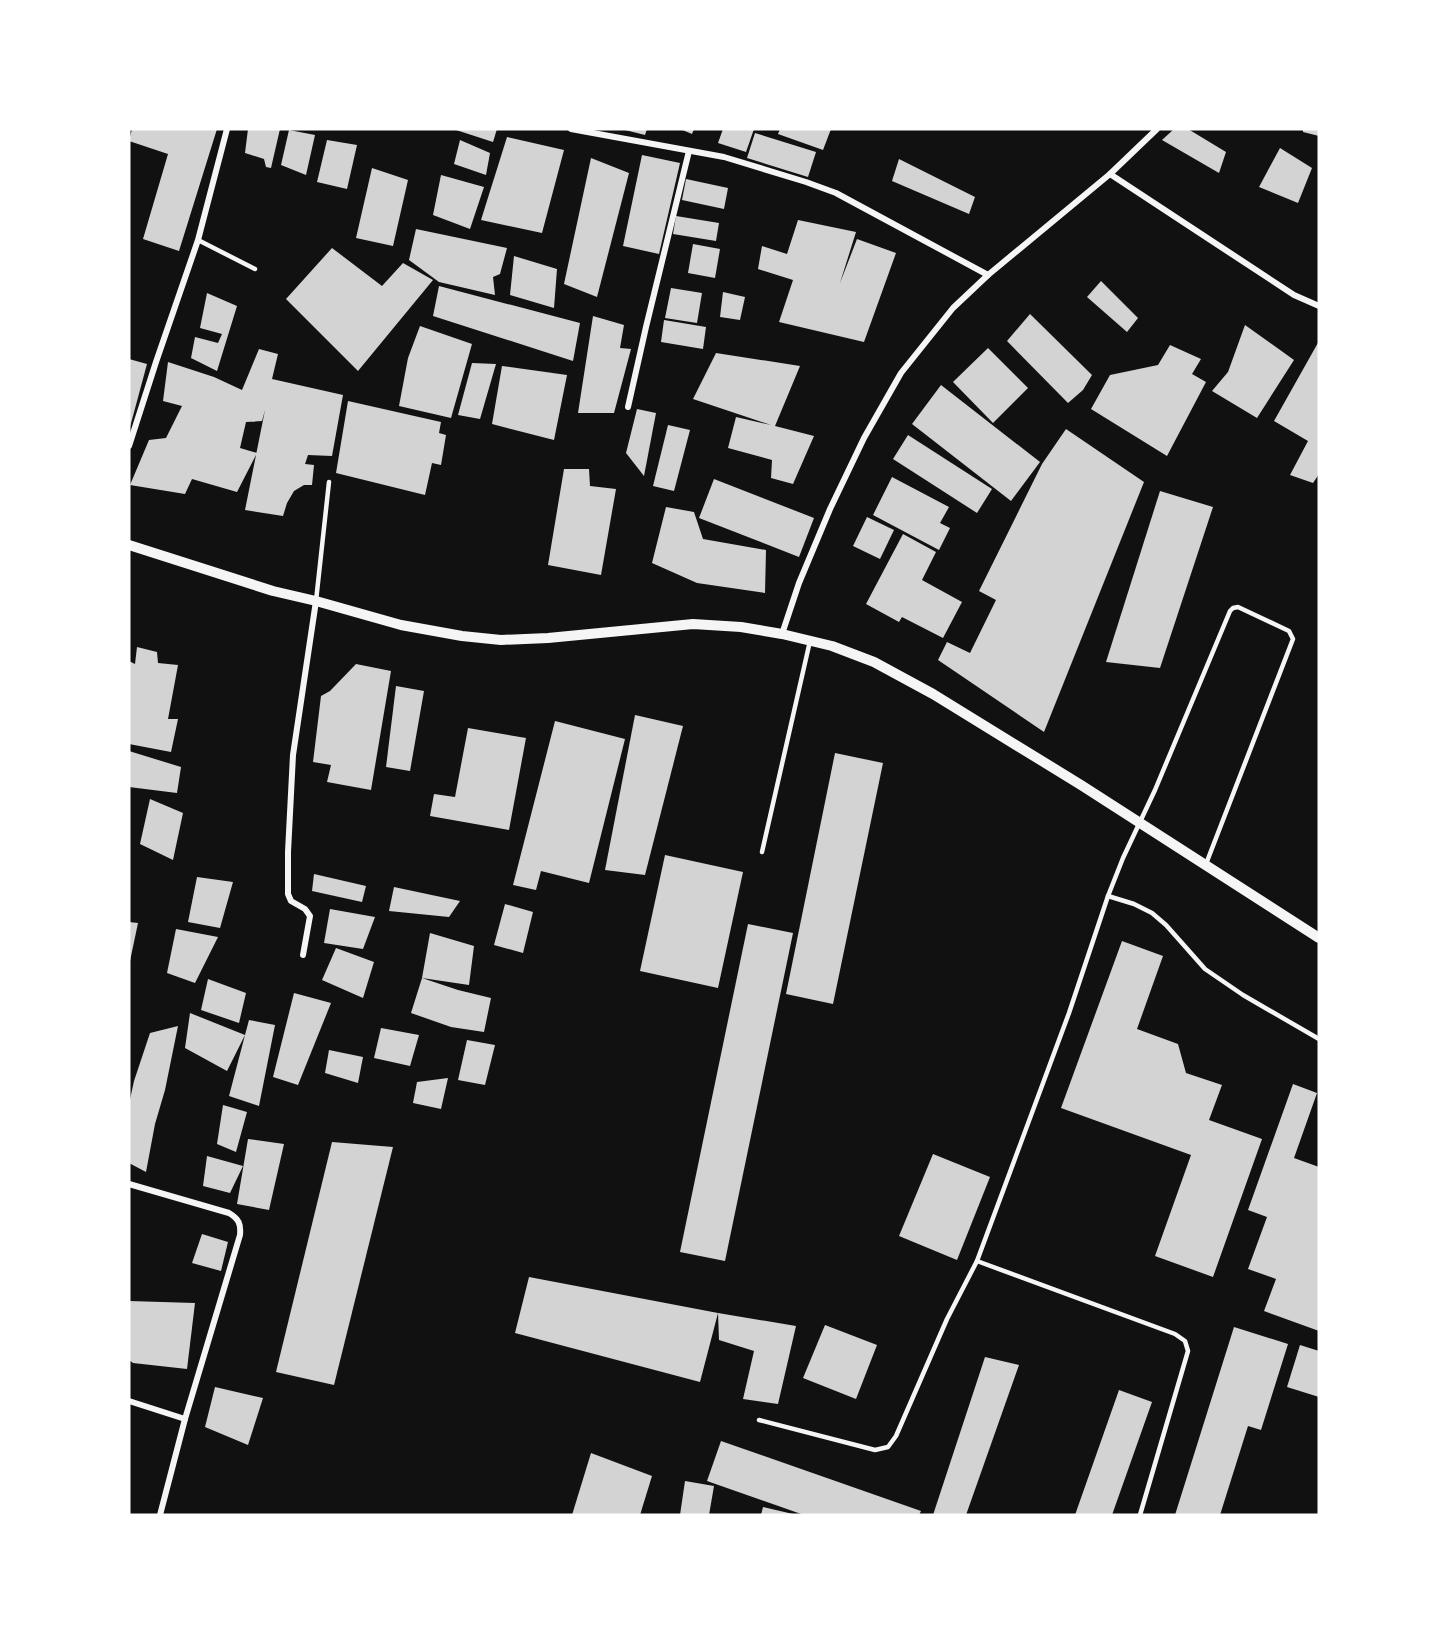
<svg xmlns="http://www.w3.org/2000/svg" width="1448" height="1644" font-family="Poppins,sans-serif">
<style>
.building{fill:#d3d3d3}
.lines{fill:none;stroke-linecap:round;stroke-linejoin:round}
.service{stroke:#f5f5f5;stroke-width:4.5}
.minor{stroke:#f5f5f5;stroke-width:6}
.tertiary{stroke:#f5f5f5;stroke-width:10}
</style>
<rect width="100%" height="100%" fill="#111"/>
<!-- building -->
<g class="building">
<polygon points="132,129 217,129 179,251 143,239 168,154 129,141"/>
<polygon points="248,129 280,129 271,168 266,167 264,159 245,153"/>
<polygon points="453,129 497,129 493,142"/>
<polygon points="621,129 647,129 645,135"/>
<polygon points="680,129 694,129 692,134"/>
<polygon points="723,129 754,129 746,152 718,143"/>
<polygon points="780,129 831,129 823,150 778,134"/>
<polygon points="1174,129 1188,129 1226,152 1219,173 1162,140"/>
<polygon points="1303,129 1319,129 1319,136 1303,132"/>
<polygon points="289,130 315,135 306,175 281,165"/>
<polygon points="755,133 816,152 808,177 747,158"/>
<polygon points="507,137 564,150 542,233 481,220"/>
<polygon points="327,140 357,145 347,189 317,182"/>
<polygon points="460,140 490,153 486,175 454,164"/>
<polygon points="1280,148 1312,168 1298,203 1259,187"/>
<polygon points="642,155 680,163 659,254 623,246"/>
<polygon points="591,158 629,173 597,297 564,284"/>
<polygon points="899,159 975,197 969,214 892,181"/>
<polygon points="372,168 408,180 393,246 356,238"/>
<polygon points="441,175 484,187 470,229 433,215"/>
<polygon points="686,179 728,188 724,209 682,200"/>
<polygon points="676,216 719,223 716,241 673,234"/>
<polygon points="798,220 856,232 840,283 857,239 896,253 864,342 779,322 793,280 758,269 762,246 787,254"/>
<polygon points="416,229 507,248 500,274 493,277 495,295 439,282 409,260"/>
<polygon points="693,244 720,249 715,278 688,273"/>
<polygon points="332,248 382,286 403,263 433,280 358,371 286,299"/>
<polygon points="514,256 557,269 554,308 510,295"/>
<polygon points="1101,281 1138,318 1127,332 1087,297"/>
<polygon points="439,286 580,323 573,361 433,316"/>
<polygon points="671,288 702,293 697,323 665,318"/>
<polygon points="723,292 745,297 740,320 720,317"/>
<polygon points="207,293 237,306 217,371 191,358 195,337 218,343 222,334 200,328"/>
<polygon points="1030,314 1092,375 1083,390 1068,403 1007,341"/>
<polygon points="593,316 624,325 620,348 631,349 614,413 578,413"/>
<polygon points="664,320 706,327 703,349 661,342"/>
<polygon points="1245,325 1294,360 1257,418 1212,391 1228,372"/>
<polygon points="420,326 472,344 451,418 399,406 408,358"/>
<polygon points="1319,341 1319,474 1313,483 1290,475 1308,441 1274,421"/>
<polygon points="1170,345 1201,359 1192,374 1206,382 1167,456 1091,409 1110,375 1158,365"/>
<polygon points="988,348 1028,388 993,423 953,382"/>
<polygon points="259,349 278,354 272,379 343,395 332,456 308,455 305,464 314,465 312,485 304,485 294,491 287,503 283,516 245,510 265,410 262,421 246,422 240,448 257,453 237,492 192,479 185,494 130,485 149,440 166,438 182,406 163,401 168,362 214,377 242,390"/>
<polygon points="716,353 800,366 775,426 814,436 793,484 771,478 772,460 728,448 736,417 771,425 693,399"/>
<polygon points="129,359 147,364 130,427 129,427"/>
<polygon points="472,363 496,364 480,419 458,415"/>
<polygon points="502,366 567,375 554,440 492,424"/>
<polygon points="941,385 1040,462 1011,501 912,424"/>
<polygon points="348,401 441,422 439,433 446,435 441,465 432,463 425,495 336,473"/>
<polygon points="637,409 656,413 644,476 626,453"/>
<polygon points="668,425 690,430 674,491 653,486"/>
<polygon points="1066,429 1144,482 1044,732 938,660 947,642 970,653 996,600 979,591 1042,464"/>
<polygon points="908,435 992,489 977,513 893,459"/>
<polygon points="564,469 589,469 590,486 616,489 601,575 548,565"/>
<polygon points="892,477 949,507 940,523 950,528 939,550 873,515"/>
<polygon points="714,479 814,518 799,557 699,518"/>
<polygon points="1160,491 1213,507 1160,668 1106,662"/>
<polygon points="666,507 694,512 703,539 766,550 765,593 697,583 652,563"/>
<polygon points="867,517 894,530 880,559 853,546"/>
<polygon points="903,534 936,552 922,580 962,602 943,638 902,617 899,622 866,604"/>
<polygon points="137,647 157,652 158,663 178,665 168,719 178,719 171,752 129,744 129,661 135,664"/>
<polygon points="356,664 391,671 371,790 327,782 331,765 313,762 321,696 330,691"/>
<polygon points="396,686 424,691 410,771 386,767"/>
<polygon points="635,715 683,726 645,875 605,870"/>
<polygon points="555,721 625,739 589,883 541,871 536,890 513,885"/>
<polygon points="468,728 526,738 509,830 430,816 434,794 455,797"/>
<polygon points="129,751 181,767 177,793 129,787"/>
<polygon points="835,753 883,763 833,1004 786,994"/>
<polygon points="150,799 183,813 173,860 140,844"/>
<polygon points="665,855 743,872 718,988 640,971"/>
<polygon points="314,874 366,886 362,902 312,891"/>
<polygon points="197,877 233,882 220,928 188,922"/>
<polygon points="394,887 460,901 449,917 389,911"/>
<polygon points="505,904 533,912 523,953 494,945"/>
<polygon points="330,909 375,917 363,949 324,943"/>
<polygon points="129,922 138,923 130,961 129,961"/>
<polygon points="748,924 793,933 725,1261 680,1252"/>
<polygon points="176,929 218,937 195,983 167,973"/>
<polygon points="430,933 474,946 469,985 422,978 458,990 491,998 484,1032 451,1027 411,1013 422,978"/>
<polygon points="1122,941 1163,956 1137,1029 1178,1044 1186,1073 1222,1085 1209,1120 1262,1139 1213,1277 1155,1256 1191,1155 1061,1108"/>
<polygon points="336,948 374,962 363,998 322,980"/>
<polygon points="208,979 246,993 239,1023 201,1010"/>
<polygon points="294,993 331,1003 298,1085 273,1077"/>
<polygon points="190,1013 245,1035 249,1020 275,1025 259,1106 229,1096 245,1035 227,1071 185,1048"/>
<polygon points="178,1026 165,1090 155,1124 146,1172 129,1163 129,1104 134,1081 150,1033"/>
<polygon points="381,1028 419,1035 410,1066 374,1058"/>
<polygon points="467,1040 495,1045 485,1085 458,1080"/>
<polygon points="329,1050 363,1057 358,1083 325,1073"/>
<polygon points="448,1078 441,1109 413,1103 417,1082"/>
<polygon points="1293,1084 1317,1093 1294,1158 1319,1167 1319,1331 1264,1311 1276,1279 1248,1269 1267,1217 1248,1210"/>
<polygon points="223,1105 247,1112 236,1152 217,1144"/>
<polygon points="248,1139 284,1144 269,1210 237,1204"/>
<polygon points="332,1142 393,1147 334,1385 276,1372"/>
<polygon points="933,1154 990,1177 957,1260 899,1236"/>
<polygon points="207,1156 243,1166 230,1193 203,1186"/>
<polygon points="202,1234 228,1242 221,1271 192,1263"/>
<polygon points="529,1277 718,1313 796,1326 778,1404 743,1399 754,1351 719,1340 718,1313 700,1382 515,1333"/>
<polygon points="129,1301 195,1303 187,1369 133,1363 129,1360"/>
<polygon points="825,1325 877,1345 856,1399 803,1378"/>
<polygon points="1234,1327 1288,1344 1261,1430 1248,1426 1220,1515 1175,1515"/>
<polygon points="1300,1345 1319,1351 1319,1397 1287,1387"/>
<polygon points="985,1357 1019,1365 966,1515 933,1515"/>
<polygon points="215,1387 263,1398 248,1445 205,1427"/>
<polygon points="1119,1390 1152,1402 1112,1515 1075,1515"/>
<polygon points="721,1441 921,1511 919,1515 804,1515 707,1481"/>
<polygon points="591,1453 652,1476 640,1515 572,1515"/>
<polygon points="685,1481 714,1486 709,1515 680,1515"/>
<polygon points="763,1507 793,1514 793,1515 761,1515"/>
</g>
<g class="lines">
<!-- service -->
<g class="service">
<polyline points="198,240 255,269"/>
<polyline points="316,601 329,482"/>
<polyline points="762,852 810,641"/>
<polyline points="1108,896 1134,904 1152,913 1166,925 1205,969 1243,995 1319,1039"/>
<polyline points="977,1261 1175,1334 1185,1341 1188,1351 1140,1515"/>
<polyline points="759,1420 875,1450 888,1447 896,1436 947,1319 977,1261 1069,1013 1108,896 1123,858 1155,790 1230,611 1233,608 1238,607 1289,631 1293,639 1206,864"/>
</g>
<!-- minor -->
<g class="minor">
<polyline points="571,129 724,157 806,182 836,193 988,275"/>
<polyline points="1110,174 1294,295 1319,306"/>
<polyline points="628,407 646,327 689,151"/>
<polyline points="129,446 156,362 198,240 227,129"/>
<polyline points="782,634 799,583 830,509 864,438 901,373 953,308 988,275 1110,174 1157,129"/>
<polyline points="303,955 310,916 305,909 291,901 288,894 288,852 293,755 316,601"/>
<path d="M 129,1184 L 229,1213 C 239,1219 241,1224 240,1235 L 185,1419 L 160,1515"/>
<polyline points="129,1401 185,1419"/>
</g>
<!-- tertiary -->
<polyline class="tertiary" points="129,545 273,591 316,601 401,625 462,636 501,640 548,638 693,624 741,627 782,634 832,646 874,662 933,694 1081,785 1319,938"/>
</g>
<!-- border -->
<rect width="1448" height="1644" fill="none" stroke="#ffffff" stroke-width="261"/>
</svg>
